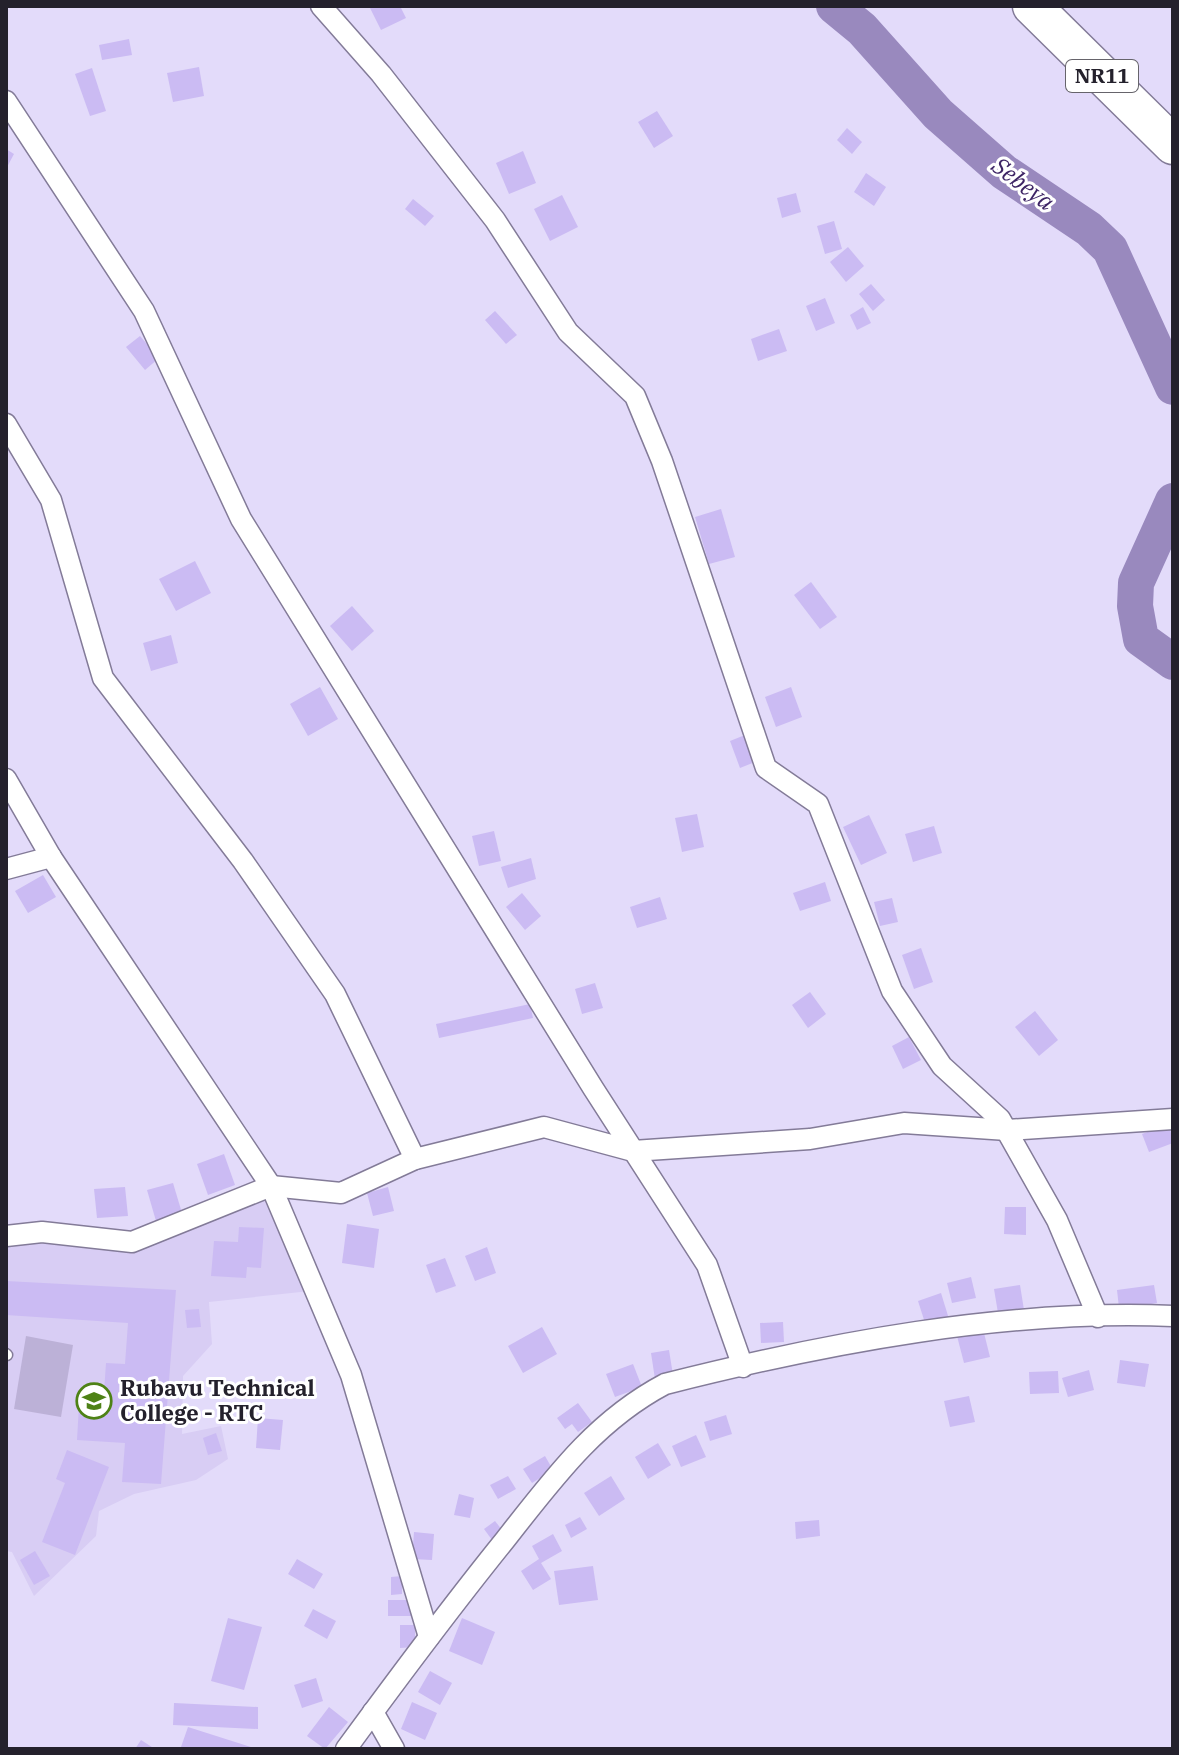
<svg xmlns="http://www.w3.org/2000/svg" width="1179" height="1755" font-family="'IBM Plex Serif',serif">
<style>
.built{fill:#d8cdf4}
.green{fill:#bcb1d7}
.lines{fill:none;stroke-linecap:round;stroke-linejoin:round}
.river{stroke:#9989be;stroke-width:36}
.building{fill:#cbbbf3}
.lane-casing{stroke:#837b98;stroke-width:13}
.street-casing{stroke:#837b98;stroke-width:23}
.highway-casing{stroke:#837b98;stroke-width:41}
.lane{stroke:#fff;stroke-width:10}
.street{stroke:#fff;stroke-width:20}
.highway{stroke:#fff;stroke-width:38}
.labels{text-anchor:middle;stroke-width:6;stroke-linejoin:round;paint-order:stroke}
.shield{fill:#fff;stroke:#66646b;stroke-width:2}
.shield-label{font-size:20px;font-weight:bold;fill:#24212c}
.poi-label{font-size:22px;font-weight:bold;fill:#24212c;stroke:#fff;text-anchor:start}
.water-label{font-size:24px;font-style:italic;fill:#3d2465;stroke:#fff}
</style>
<rect width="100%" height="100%" fill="#e3dbfa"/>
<!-- built -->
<polygon class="built" points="264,1193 310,1291 209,1302 212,1344 183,1376 182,1434 221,1426 228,1459 196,1480 134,1494 99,1511 96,1536 34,1596 12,1552 6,1551 6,1239 134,1244"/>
<!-- green -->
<polygon class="green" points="26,1336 73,1345 61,1417 14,1409"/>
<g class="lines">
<!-- river -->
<g class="river">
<polyline points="834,6 862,29 938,114 1004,172 1089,229 1110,249 1173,387"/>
<polyline points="1173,501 1136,583 1135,606 1141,639 1173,662"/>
</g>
</g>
<!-- building -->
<g class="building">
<polygon points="369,6 400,6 406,18 381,30"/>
<polygon points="129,39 132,55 102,60 99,45"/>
<polygon points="199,67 204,96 173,102 167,73"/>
<polygon points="92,68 106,111 90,116 75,74"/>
<polygon points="657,111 673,136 654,148 638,122"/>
<polygon points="847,128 862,142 852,154 837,140"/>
<polygon points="6,149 14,154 6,169"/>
<polygon points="523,151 536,183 509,194 496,163"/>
<polygon points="866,173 886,187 874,206 854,192"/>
<polygon points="796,193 801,212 782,218 777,198"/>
<polygon points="562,195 578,227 550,241 534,209"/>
<polygon points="413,199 434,216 425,226 405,209"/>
<polygon points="834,221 842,249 825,254 817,226"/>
<polygon points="848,247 864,266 846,282 830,262"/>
<polygon points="871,284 885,300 873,311 859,294"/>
<polygon points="825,298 835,323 816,331 806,306"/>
<polygon points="863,307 871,323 857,330 850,315"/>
<polygon points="495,311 517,335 506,344 485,320"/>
<polygon points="779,329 787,351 758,361 751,339"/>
<polygon points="140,336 159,358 145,370 126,347"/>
<polygon points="721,509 735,557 709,564 695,517"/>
<polygon points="195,561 211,593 176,611 159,579"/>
<polygon points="811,582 837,617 820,629 794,595"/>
<polygon points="352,606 374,631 352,651 330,626"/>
<polygon points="171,635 178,663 151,671 143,643"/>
<polygon points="320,687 338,719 308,736 290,704"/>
<polygon points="791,687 802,717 776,727 765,697"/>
<polygon points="745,735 755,762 740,768 730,741"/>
<polygon points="697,814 704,847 682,852 675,818"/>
<polygon points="869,815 887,853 861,865 843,827"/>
<polygon points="934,826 942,853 913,862 905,834"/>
<polygon points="494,831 501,861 479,866 472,836"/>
<polygon points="531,858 536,879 508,888 501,867"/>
<polygon points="43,875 56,897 28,913 15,891"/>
<polygon points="825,882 831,901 800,911 793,893"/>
<polygon points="522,893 541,916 525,930 506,907"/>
<polygon points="660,897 667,919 637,928 630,907"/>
<polygon points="892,898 898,922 880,926 874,902"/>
<polygon points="921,948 933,982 914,989 902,955"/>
<polygon points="595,983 603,1008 582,1014 575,989"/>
<polygon points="810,992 826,1014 808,1028 792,1005"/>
<polygon points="530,1004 533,1018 439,1038 436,1024"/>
<polygon points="1035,1011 1058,1040 1039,1056 1015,1027"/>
<polygon points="909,1037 921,1060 903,1069 892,1046"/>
<polygon points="1169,1124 1173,1143 1149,1152 1142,1134"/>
<polygon points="224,1154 235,1185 208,1195 197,1164"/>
<polygon points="173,1183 182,1213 156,1221 147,1190"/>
<polygon points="125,1187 128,1216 97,1218 94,1189"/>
<polygon points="388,1187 394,1211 373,1216 367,1193"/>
<polygon points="1005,1207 1026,1207 1026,1235 1004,1234"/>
<polygon points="347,1224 379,1229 374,1268 342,1263"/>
<polygon points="239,1227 264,1228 261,1268 247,1267 246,1278 211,1276 214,1241 238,1242"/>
<polygon points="487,1247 496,1273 475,1281 465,1256"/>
<polygon points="445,1258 456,1286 436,1293 426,1265"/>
<polygon points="971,1277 976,1298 952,1303 947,1283"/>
<polygon points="6,1281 176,1290 161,1484 122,1482 125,1443 77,1440 79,1405 103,1407 106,1363 125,1364 128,1323 6,1315"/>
<polygon points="1020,1285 1024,1310 998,1313 994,1289"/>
<polygon points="1154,1285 1157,1303 1145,1305 1143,1311 1119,1308 1117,1290"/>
<polygon points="941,1293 949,1319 926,1326 918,1301"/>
<polygon points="199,1309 201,1327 187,1328 185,1310"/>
<polygon points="783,1322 784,1342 761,1343 760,1323"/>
<polygon points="542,1327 557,1354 523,1373 508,1346"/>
<polygon points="983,1329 990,1357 964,1363 957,1336"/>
<polygon points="669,1350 673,1375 655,1379 651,1353"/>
<polygon points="1120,1360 1149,1364 1145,1387 1117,1383"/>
<polygon points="633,1364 642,1387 615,1397 606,1374"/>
<polygon points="1089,1370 1094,1390 1068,1397 1062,1378"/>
<polygon points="1058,1371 1059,1393 1030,1394 1029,1372"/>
<polygon points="969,1396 975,1422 950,1427 944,1401"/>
<polygon points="578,1403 592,1422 578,1432 572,1424 565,1429 557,1418"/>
<polygon points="726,1415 732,1434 710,1441 704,1422"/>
<polygon points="258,1418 283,1420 280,1450 256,1448"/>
<polygon points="216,1433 222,1451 208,1455 203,1438"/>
<polygon points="696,1435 706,1457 681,1467 672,1446"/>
<polygon points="658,1443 671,1465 648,1479 635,1457"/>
<polygon points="67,1450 109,1467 75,1555 42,1542 65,1483 56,1479"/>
<polygon points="545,1456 553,1470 532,1483 523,1469"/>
<polygon points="508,1476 516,1489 498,1499 490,1485"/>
<polygon points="611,1476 625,1499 599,1516 584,1493"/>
<polygon points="459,1494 474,1498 470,1518 454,1515"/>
<polygon points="580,1517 587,1529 571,1538 565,1525"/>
<polygon points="819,1520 820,1536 796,1539 795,1522"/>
<polygon points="495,1521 506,1535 495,1544 484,1529"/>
<polygon points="414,1532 434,1534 432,1560 412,1559"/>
<polygon points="553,1534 562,1551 541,1563 551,1579 533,1590 521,1571 539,1559 532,1546"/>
<polygon points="35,1551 50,1576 34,1585 20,1560"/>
<polygon points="297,1559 323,1574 314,1589 288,1574"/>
<polygon points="593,1566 598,1600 559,1605 554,1571"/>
<polygon points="402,1576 402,1594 391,1595 391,1577"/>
<rect x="388" y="1600" width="23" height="16"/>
<polygon points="313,1609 336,1621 327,1639 304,1626"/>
<polygon points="228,1618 262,1627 244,1690 211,1681"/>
<polygon points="462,1618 495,1632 482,1665 449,1651"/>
<polygon points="400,1625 415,1625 415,1647 400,1648"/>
<polygon points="430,1671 452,1683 440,1705 418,1692"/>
<polygon points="316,1678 323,1701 302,1708 294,1685"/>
<polygon points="412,1702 437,1713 425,1740 401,1729"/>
<polygon points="174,1703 258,1707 258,1729 173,1725"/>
<polygon points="329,1707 348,1722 325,1749 307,1736"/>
<polygon points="188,1727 254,1748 253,1749 181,1747"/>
<polygon points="141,1740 155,1749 135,1749"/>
</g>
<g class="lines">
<defs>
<polyline id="lane" points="6,1354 7,1355"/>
<g id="street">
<polyline points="321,6 381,74 495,220 568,332 635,396 662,461 766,768 818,804 892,991 942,1066 1000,1119 1057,1220 1098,1317"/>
<polyline points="6,101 144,311 241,519 593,1088 707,1265 743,1367"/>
<polyline points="6,424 51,500 103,678 243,861 335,994 415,1159"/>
<polyline points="6,779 51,857 271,1186 351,1375 429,1637"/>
<polyline points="6,869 51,857"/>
<polyline points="6,1236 42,1232 132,1242 271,1186 341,1193 415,1159 544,1127 633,1151 810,1139 904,1123 1007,1130 1173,1119"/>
<polyline points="373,1712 394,1749"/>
<path d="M 346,1749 C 398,1678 450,1608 505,1540 C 553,1479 595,1421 665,1384 C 827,1343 1005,1309 1173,1316"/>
</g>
<polyline id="highway" points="1032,6 1173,145"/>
</defs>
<!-- lane casing -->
<use href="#lane" class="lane-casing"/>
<!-- street casing -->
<use href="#street" class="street-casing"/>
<!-- highway casing -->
<use href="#highway" class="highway-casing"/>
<!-- lane -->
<use href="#lane" class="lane"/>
<!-- street -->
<use href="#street" class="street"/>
<!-- highway -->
<use href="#highway" class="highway"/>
</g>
<!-- icons -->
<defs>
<symbol id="school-ring" viewBox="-11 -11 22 22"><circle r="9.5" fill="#fff" stroke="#4e8216" stroke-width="1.5"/><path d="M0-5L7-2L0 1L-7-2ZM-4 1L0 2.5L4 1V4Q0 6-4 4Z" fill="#4e8216"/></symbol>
</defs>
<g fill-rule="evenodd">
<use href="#school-ring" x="74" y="1381" width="40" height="40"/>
</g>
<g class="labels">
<!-- shield labels -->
<rect class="shield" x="1066" y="60" width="72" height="32" rx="6"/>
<g class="shield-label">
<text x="1102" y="83">NR11</text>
</g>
<!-- poi labels -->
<g class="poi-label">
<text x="120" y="1396">Rubavu Technical<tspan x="120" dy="25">College - RTC</tspan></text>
</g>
<!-- water labels -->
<g class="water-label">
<text transform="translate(1023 184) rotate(37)" y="8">Sebeya</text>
</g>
</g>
<!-- border -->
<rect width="1179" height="1755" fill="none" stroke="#24212c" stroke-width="16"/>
</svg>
